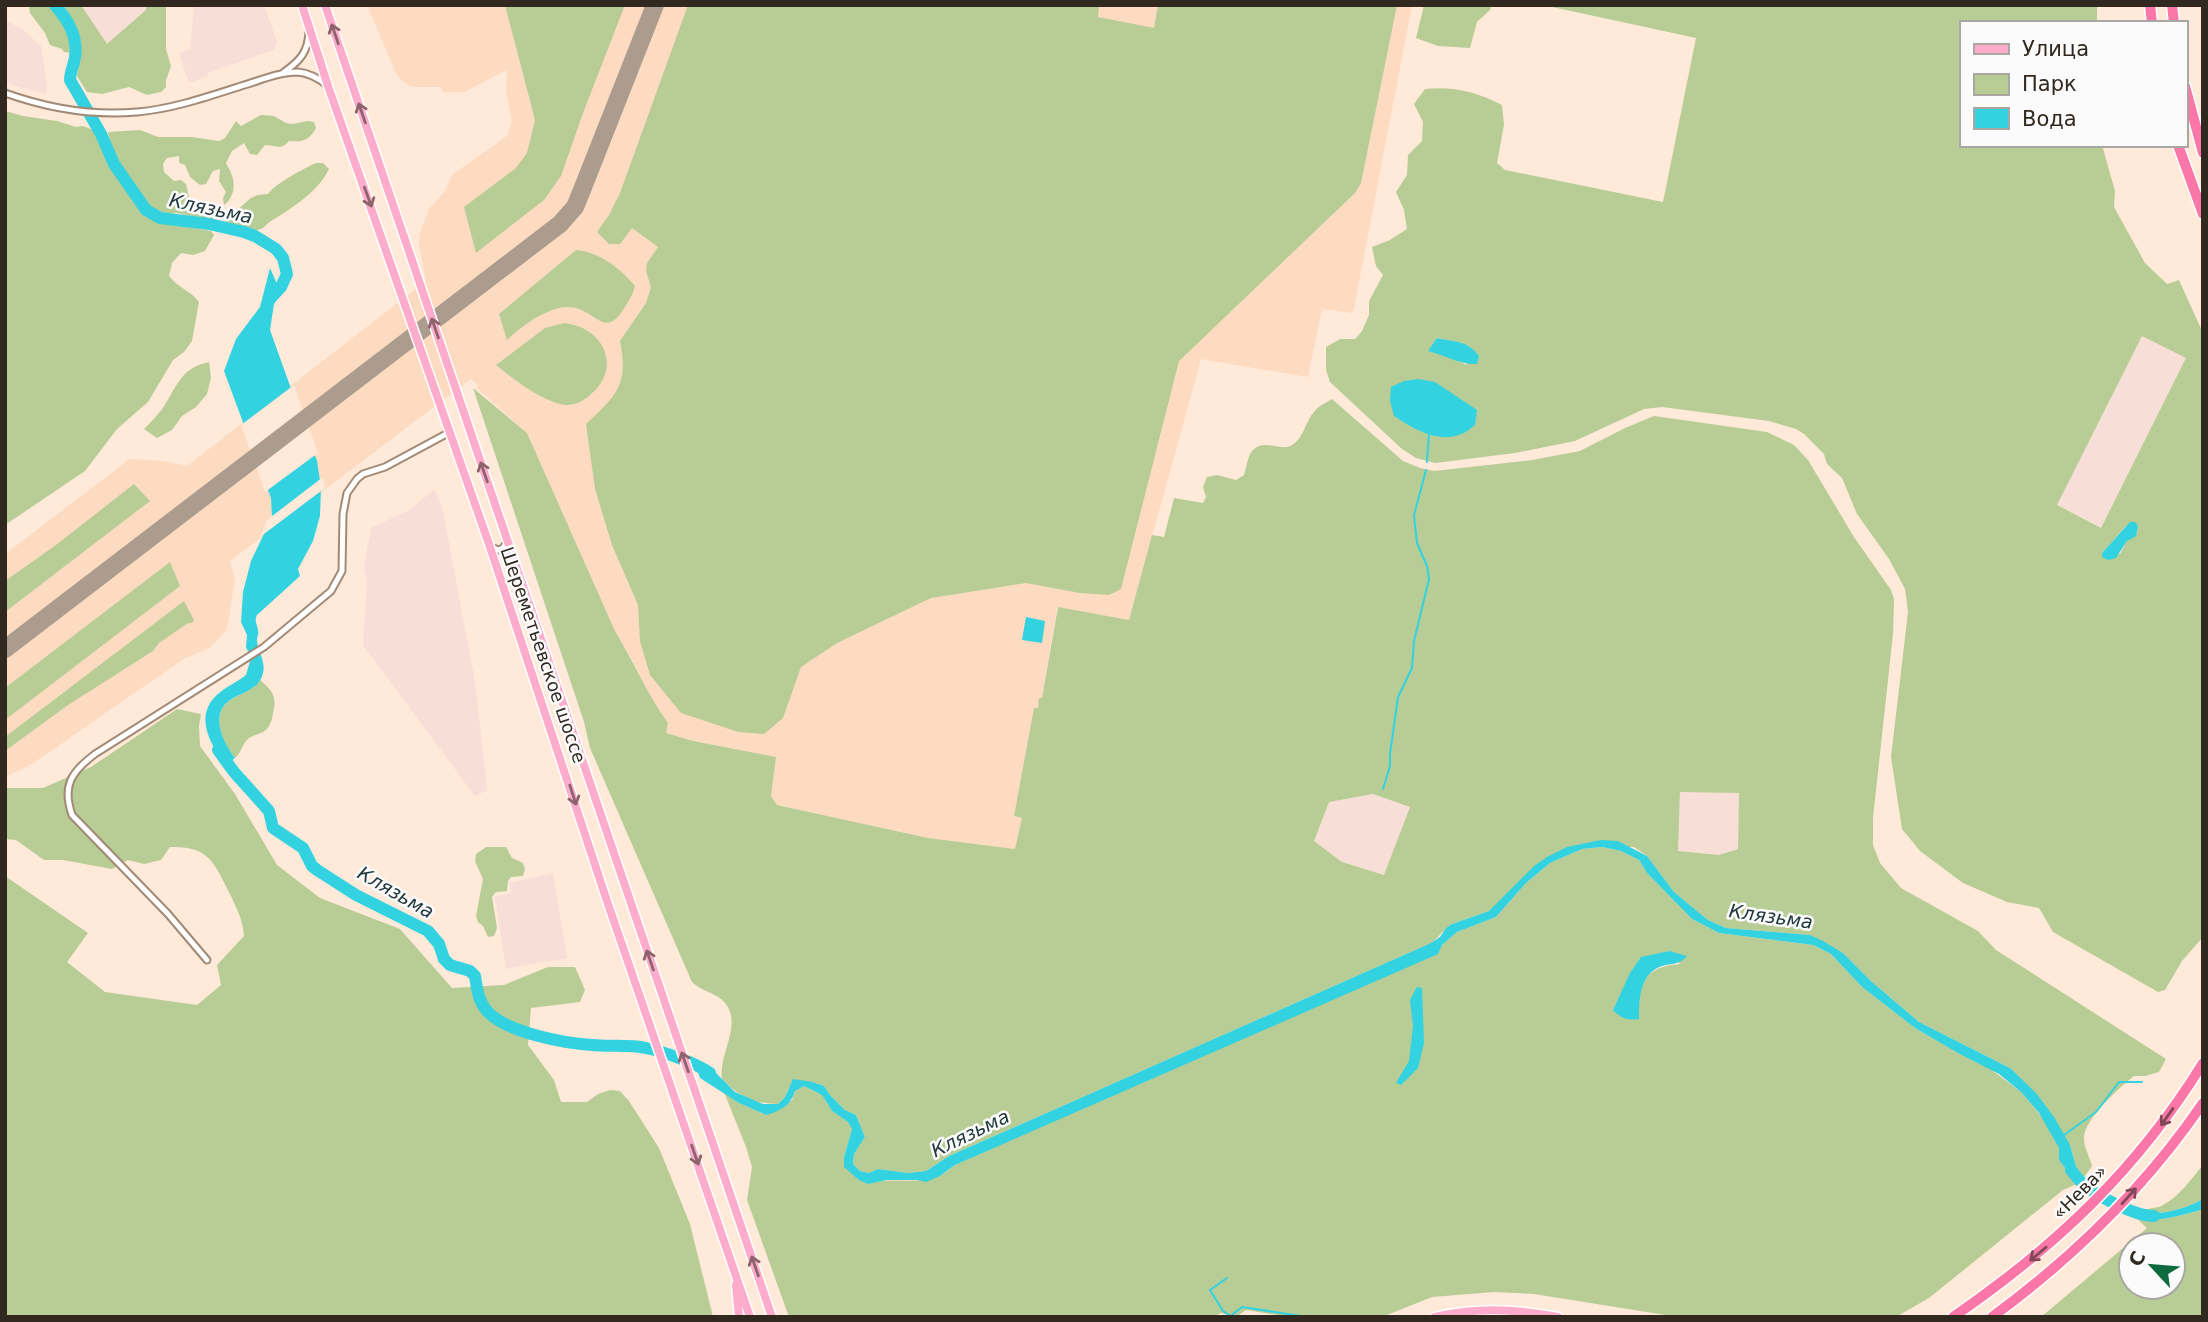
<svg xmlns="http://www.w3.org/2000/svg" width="2208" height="1322" font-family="'DejaVu Sans',sans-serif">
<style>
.built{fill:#fcdbc0}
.industrial{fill:#f7ded6}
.green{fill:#b7cd95;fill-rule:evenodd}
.water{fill:#33d2e1}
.pier{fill:#ffe9d8}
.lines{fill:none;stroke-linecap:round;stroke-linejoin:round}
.stream{stroke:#33d2e1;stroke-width:2}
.river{stroke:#33d2e1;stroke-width:12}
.taxiway{stroke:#ac9c8e;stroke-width:18}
.minor-casing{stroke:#a28a76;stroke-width:9}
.primary-casing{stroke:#fff;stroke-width:11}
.motorway-casing{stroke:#fff;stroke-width:13}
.minor{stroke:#fff;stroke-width:5}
.primary{stroke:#fdadcb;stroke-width:8}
.motorway{stroke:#fb77a8;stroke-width:10}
.oneway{stroke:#8d646c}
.oneway2{stroke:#824856}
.labels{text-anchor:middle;stroke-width:5;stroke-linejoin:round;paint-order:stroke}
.street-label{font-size:18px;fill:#31281f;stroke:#fbfbfb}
.water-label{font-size:19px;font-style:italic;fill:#223a3d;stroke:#fbfbfb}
</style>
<rect width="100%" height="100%" fill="#ffe9d8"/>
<!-- built -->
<polygon class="built" points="367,5 1412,5 1353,313 1322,309 1308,377 1201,359 1129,620 1057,607 1042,698 1038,708 1014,816 1022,818 1016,849 928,838 777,805 771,796 693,741 666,733 655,704 631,658 615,631 527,433 477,388 478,385 471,379 230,561 235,579 227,629 211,647 182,660 32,764 5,777 5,554 130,459 163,461 187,466 426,281 419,245 420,232 429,209 445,191 452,175 507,136 512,121 506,91 507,70 464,92 443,92 441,87 413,87 401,80 396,73"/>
<!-- industrial -->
<g class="industrial">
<polygon points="81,5 146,5 146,10 107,45"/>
<polygon points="194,5 264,5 277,42 274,50 207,73 208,76 189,83 179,53 190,49"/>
<polygon points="5,20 23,30 41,46 47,84 46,94 5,83"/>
<polygon points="2142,335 2187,358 2101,528 2057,505"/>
<polygon points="434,490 442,506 475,682 487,790 475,796 363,645 367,581 364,567 371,528 408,511"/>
<polygon points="1680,792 1739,792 1738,849 1719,855 1678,851"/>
<polygon points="1373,794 1410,807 1385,875 1342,862 1314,841 1329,802"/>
<polygon points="553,873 567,958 506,969 495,897 511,893 509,883"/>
</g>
<!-- green -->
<g class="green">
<path d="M 29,5 L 52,5 C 65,19 70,35 72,53 L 64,52 L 62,49 L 50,45 L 45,33 L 30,13 Z"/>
<polygon points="64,5 81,5 107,44 146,10 146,5 166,5 166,49 171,66 166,80 166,87 161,92 147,95 129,87 102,94 87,92 77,76 81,44 77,28"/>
<polygon points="505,5 625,5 583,113 561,176 544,200 476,253 464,207 516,168 527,153 535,120"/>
<path d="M 688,5 L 1099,5 L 1098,17 L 1154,28 L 1158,5 L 1397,5 L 1361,183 L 1355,193 L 1179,361 L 1121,589 L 1109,595 L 1080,593 L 1026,583 L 931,598 L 837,643 L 801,667 L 783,718 L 764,734 L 738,732 L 681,713 L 650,675 L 640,641 L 638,605 L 612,545 L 595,489 L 586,424 C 616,396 629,385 620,341 L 646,303 L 651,287 L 646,271 L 647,263 L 658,247 L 632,228 L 620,244 L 609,244 L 597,232 L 609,215 L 620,193 Z"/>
<polygon points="1424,5 1492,5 1490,10 1477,22 1470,48 1438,46 1416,38"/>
<path d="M 1543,5 L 2097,5 L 2097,23 L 1961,23 L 1961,145 L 2102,145 L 2115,191 L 2114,207 L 2145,263 L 2167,284 L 2179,280 L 2203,333 L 2203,937 L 2182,961 L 2165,990 L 2158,992 L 2053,932 L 2039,908 L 2007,902 L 1963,883 L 1920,851 L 1902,829 L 1891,757 L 1908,612 L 1905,589 L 1889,559 L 1857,514 L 1842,478 L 1827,464 L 1824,454 L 1804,434 L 1796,429 L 1769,421 L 1662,407 L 1644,409 L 1575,441 L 1515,453 L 1435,463 L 1416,458 L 1402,449 L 1330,382 L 1326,370 L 1326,347 L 1340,339 L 1355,339 L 1362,331 L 1369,315 L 1369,301 L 1383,275 L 1376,266 L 1372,247 L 1390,240 L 1407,229 L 1404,210 L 1396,192 L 1407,175 L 1408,155 L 1422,141 L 1423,122 L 1414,104 L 1425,89 C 1453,86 1477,92 1502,105 L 1504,125 L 1497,163 L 1505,170 L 1663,202 L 1696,38 ZM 2142,336 L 2186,358 L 2101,528 L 2057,505 ZM 1437,338 L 1463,343 L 1467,365 L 1443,354 L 1429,351 ZM 2126,526 L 2138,531 L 2127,541 L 2120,554 L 2102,553 Z"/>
<path d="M 5,111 L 23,116 L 57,121 L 76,127 L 83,126 L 98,132 L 103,152 L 115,172 L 125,181 L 140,208 L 162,223 L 211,231 L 214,235 L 205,251 L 193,255 L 181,253 L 172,263 L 169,276 C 178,288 190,290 199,302 L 192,341 L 184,352 L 173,360 L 148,402 L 117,429 L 85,471 L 5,525 Z"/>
<path d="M 261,115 L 274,116 L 286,123 L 293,124 L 307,121 L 314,122 L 316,128 C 309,141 302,142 289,141 C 281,151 276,145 265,145 L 257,155 L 250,154 L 244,143 L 232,151 L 226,163 C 227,166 230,169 231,173 C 236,184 234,198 224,205 L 223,198 L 226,192 L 219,181 L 220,169 L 213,171 L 206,184 L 200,185 L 190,177 L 185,165 L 179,163 L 179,156 L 167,158 L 163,164 L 164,172 L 174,181 L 181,180 L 186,184 L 189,198 L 197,208 L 204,209 L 216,221 L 177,213 L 163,214 L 150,209 C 135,184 114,162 108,132 L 140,130 L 158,137 L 192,137 L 219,141 L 225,138 L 236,121 L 241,126 Z"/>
<path d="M 316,163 L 323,163 L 329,169 C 319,191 291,209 271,221 C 266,224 263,230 257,230 C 247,230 234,224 224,221 C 228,215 232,214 237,210 C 251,199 249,195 268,194 C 276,183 303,169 316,163 Z"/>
<path d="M 576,250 C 599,252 620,268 635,286 C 633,295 628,302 623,310 C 604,340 594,307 568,307 C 547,307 522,326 507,340 L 499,314 Z"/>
<path d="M 564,323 C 604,327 623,368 590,395 C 583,401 576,405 566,405 C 544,403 513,379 496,365 L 545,328 Z"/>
<path d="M 209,362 L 211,378 L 207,394 L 196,407 L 182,416 L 172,430 L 157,438 L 144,429 C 152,421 160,413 166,403 C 179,381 183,368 209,362 Z"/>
<path d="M 473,388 L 527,433 L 615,631 C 634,662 647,694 668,723 L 666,733 L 693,741 L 776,757 L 771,796 L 777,805 L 928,838 L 1015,849 L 1022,818 L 1014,816 L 1034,708 L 1038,708 L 1039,698 L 1042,698 L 1058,607 L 1129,620 L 1152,535 L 1164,537 L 1174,498 L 1203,503 L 1206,497 L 1203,487 L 1207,477 L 1217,475 L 1236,480 L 1244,475 C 1247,467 1247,455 1254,449 C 1266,439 1281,452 1292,445 C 1304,438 1305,422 1314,412 C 1318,406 1326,403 1332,399 L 1403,461 L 1420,468 L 1434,471 L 1532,460 L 1580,451 L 1625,428 L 1654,416 L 1767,432 L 1794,445 L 1808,460 L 1854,537 L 1891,590 L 1894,599 L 1893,634 L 1873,818 L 1873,845 L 1880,863 L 1901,888 L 1978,931 L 1996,950 L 2166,1059 L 2159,1072 L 2145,1076 L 2134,1076 C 2120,1087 2083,1120 2084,1139 C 2084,1147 2090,1158 2092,1166 L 2082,1180 L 2077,1170 L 2070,1145 L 2010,1068 L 1919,1022 L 1872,982 L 1843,953 L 1810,935 L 1726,928 L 1708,920 L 1674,892 L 1647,856 L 1634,847 L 1567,847 L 1489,911 L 1452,924 C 1443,929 1439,938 1431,943 L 949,1156 L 926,1171 L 908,1173 L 878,1169 L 869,1173 L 860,1171 L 853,1164 L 854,1154 L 865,1137 L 856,1115 L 845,1110 L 830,1095 L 824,1086 L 813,1082 L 789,1087 L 785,1097 L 778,1104 C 754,1104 738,1096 722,1079 C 718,1054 743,1025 725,1003 C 716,992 702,992 692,982 L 590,748 L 584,722 ZM 1680,792 L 1739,793 L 1738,849 L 1719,855 L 1678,851 ZM 1373,794 L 1410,807 L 1384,875 L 1342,862 L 1314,841 L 1329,802 Z"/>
<polygon points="134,484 150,501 5,612 5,581 56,545"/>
<polygon points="170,562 180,586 5,720 5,688"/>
<polygon points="184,601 194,620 192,623 188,623 159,643 153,651 68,705 5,751 5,737"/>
<path d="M 260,680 C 273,691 277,697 273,713 C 272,719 271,724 267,729 C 261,735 253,734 247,740 C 242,745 241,753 235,758 C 222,742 208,714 232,699 C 242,693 254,690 260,680 Z"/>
<path d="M 177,709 L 201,714 L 199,726 L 200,746 L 235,794 L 277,865 L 320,898 L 400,929 L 452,988 L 504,985 L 548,967 L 575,967 L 585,990 L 580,1002 L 531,1008 L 528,1045 L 554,1080 L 561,1102 L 587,1102 L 598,1094 L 610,1090 L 620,1091 L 629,1101 L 659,1148 L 690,1224 L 713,1317 L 5,1317 L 5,876 L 88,933 L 67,962 L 105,992 L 197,1005 L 221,985 L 217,965 L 244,936 C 243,920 237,909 230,894 C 214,863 210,846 170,847 L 161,860 L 144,864 L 128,860 L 112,869 L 63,860 L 44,860 L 16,840 L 5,839 L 5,788 L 43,788 L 91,767 Z"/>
<polygon points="486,847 506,847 512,858 523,863 525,869 523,876 511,877 508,881 507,891 496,892 492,897 497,928 494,936 488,937 483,926 478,922 476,916 483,879 475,861 476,854"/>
<path d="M 1602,847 L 1621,851 L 1639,860 L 1647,873 L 1692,919 L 1719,933 L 1813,945 L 1831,954 L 1862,987 L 1915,1028 L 1956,1052 L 1985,1065 L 2021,1092 L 2045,1121 L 2059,1148 L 2059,1160 L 2077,1184 L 2063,1190 L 1929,1298 L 1896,1317 L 1678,1317 L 1534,1294 L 1494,1292 L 1432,1297 L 1382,1317 L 1290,1317 L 1246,1310 L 1236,1317 L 1221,1313 L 1213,1317 L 789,1317 L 747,1200 L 752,1167 L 746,1147 L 724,1092 L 739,1103 L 766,1115 L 792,1100 L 795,1091 L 804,1086 L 822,1095 L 832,1111 L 848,1122 L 852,1129 L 844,1157 L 868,1184 C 891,1176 920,1186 941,1175 C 946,1173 951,1168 955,1165 L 1442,945 L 1457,932 L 1496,917 L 1526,883 L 1550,863 L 1582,849 ZM 1669,951 L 1680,964 C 1642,967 1640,984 1638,1019 L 1613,1010 L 1640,958 Z"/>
<path d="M 2203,1165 L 2203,1199 C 2188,1208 2159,1217 2142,1211 C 2149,1207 2157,1209 2163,1205 C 2180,1196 2191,1179 2203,1165 Z"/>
<path d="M 2203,1209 L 2203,1317 L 2041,1317 L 2147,1228 L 2135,1217 C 2160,1223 2180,1216 2203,1209 ZM 2131,1245 L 2173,1245 L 2173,1287 L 2131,1287 Z"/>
</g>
<!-- water -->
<g class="water">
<path d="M 270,268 L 277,284 L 283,289 L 274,304 L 270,330 L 317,461 L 321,487 L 320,516 L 313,541 L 298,569 L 300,576 L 257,615 C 254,622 257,623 258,630 C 259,635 257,636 257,641 C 258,652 266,662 263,673 C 259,690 243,692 230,700 C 209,715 223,742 235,758 L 225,766 C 213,747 195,721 213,699 C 221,689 236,683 246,675 L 251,658 L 246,647 L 247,635 L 241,622 L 243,592 L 251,561 L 272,517 L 271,498 L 224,371 L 236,339 L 260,307 Z"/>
<path d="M 1437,338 C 1455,342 1467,340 1479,356 L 1477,364 C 1460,365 1445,355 1428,351 Z"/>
<path d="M 1418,379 L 1435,382 L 1477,410 L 1475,425 C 1471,428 1466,433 1461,434 C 1438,444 1412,428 1394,416 L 1390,401 L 1391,387 L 1404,381 Z"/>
<polygon points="2130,522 2135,522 2138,526 2136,536 2127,541 2116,558 2108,560 2102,557 2102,553"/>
<polygon points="1026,617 1045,621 1042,643 1022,640"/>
<path d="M 1601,840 L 1618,841 L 1647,856 L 1674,892 L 1708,920 L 1726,928 L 1810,935 L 1823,941 L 1843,953 L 1872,982 L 1919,1022 L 2010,1068 L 2036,1093 L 2054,1117 L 2070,1145 L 2077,1170 L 2082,1180 L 2077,1184 L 2059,1160 L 2059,1148 L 2039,1113 L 2021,1092 L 1999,1074 L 1956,1052 L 1915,1028 L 1862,987 L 1831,954 L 1813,945 L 1719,933 L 1692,919 L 1647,873 L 1639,860 L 1621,851 L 1602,847 L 1582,849 L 1550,863 L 1526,883 L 1496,917 L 1457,932 L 1442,945 L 1438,954 L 955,1165 L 940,1176 L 926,1182 L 917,1180 L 887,1180 L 868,1184 L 859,1180 L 844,1167 L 844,1157 L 852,1129 L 848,1122 L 832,1111 L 822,1095 L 804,1086 L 795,1091 C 791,1105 781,1111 766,1115 L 739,1103 L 700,1078 L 693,1058 L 709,1066 L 735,1092 L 763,1104 L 778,1104 L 785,1097 L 793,1079 L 813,1082 L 824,1086 L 830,1095 L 845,1110 L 856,1115 L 865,1137 L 854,1154 L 853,1164 L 860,1171 L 869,1173 L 878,1169 L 908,1173 L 926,1171 L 949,1156 L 1431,943 L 1440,937 L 1446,928 L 1452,924 L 1489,911 L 1534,866 L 1547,857 L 1567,847 Z"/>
<path d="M 1669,951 L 1687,956 C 1679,965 1673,963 1662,966 C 1640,973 1639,999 1639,1019 C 1627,1021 1621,1018 1613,1010 L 1630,973 L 1641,957 Z"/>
<polygon points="1417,987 1422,988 1424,1043 1418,1068 1401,1085 1396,1083 1409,1061 1413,1026 1410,1000"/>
<path d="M 2203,1199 L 2203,1209 C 2180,1216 2159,1223 2135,1217 L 2142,1211 C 2159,1217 2188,1208 2203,1199 Z"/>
</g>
<!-- pier -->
<g class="pier">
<polygon points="294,385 318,453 265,492 241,425"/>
<polygon points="323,477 325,488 260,537 267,520"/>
</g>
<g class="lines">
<!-- stream -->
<g class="stream">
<polyline points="1427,462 1429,433"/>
<polyline points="1383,789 1390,766 1390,754 1398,697 1412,668 1414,641 1429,579 1427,566 1417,543 1414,515 1426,470"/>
<polyline points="2064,1135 2096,1112 2119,1082 2142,1082"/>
<polyline points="1227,1278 1210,1290 1223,1311 1229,1315"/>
<polyline points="1229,1317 1242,1307 1307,1317"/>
</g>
<!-- river -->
<g class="river">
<path d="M 55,5 C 68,20 78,36 75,57 C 74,65 70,72 70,80 L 101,134 L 114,164 L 146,210 L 160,218 L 209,224 L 244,232 L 255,236 L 276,249 L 283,258 L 287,274 L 281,287 L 270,299"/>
<path d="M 218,750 L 234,772 L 269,811 L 273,828 L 303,848 L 312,866 L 317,870 L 356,895 L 428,931 L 439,944 L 444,959 L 450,965 L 470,971 L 475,976 C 477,988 478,1001 487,1011 C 507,1033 564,1043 592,1045 C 609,1047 629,1044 646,1048 C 664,1052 694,1062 710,1073"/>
<path d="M 2071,1170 C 2074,1174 2078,1179 2082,1183 C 2097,1196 2134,1216 2154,1216"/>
</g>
<!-- taxiway -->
<polyline class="taxiway" points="5,649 560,224 575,207 582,190 655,5"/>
<defs>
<g id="minor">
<path d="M 284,72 C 300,61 308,52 309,32"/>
<path d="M 5,93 C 47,108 92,116 137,112 C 172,109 207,97 241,86 C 259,81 278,72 298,72 C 309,73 318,78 327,85"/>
<polyline points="490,547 499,550 503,548 507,542"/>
<path d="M 207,960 L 168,914 L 72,815 C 62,786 71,772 95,754 L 264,647 L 331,591 L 342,571 L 343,514 L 347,493 L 357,479 L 363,474 L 385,467 L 450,432"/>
</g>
<g id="primary">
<polyline points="302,5 328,86 489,544 607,901 750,1317"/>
<polyline points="325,5 772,1317"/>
<polyline points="736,1285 739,1317"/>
<path d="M 1435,1317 C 1476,1307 1517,1309 1558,1317"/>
</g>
<g id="motorway">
<polyline points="2150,5 2152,23"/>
<polyline points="2172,5 2174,23"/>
<polyline points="2185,86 2203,153"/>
<polyline points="2178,145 2203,214"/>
<path d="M 1953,1317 C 2055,1247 2137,1170 2203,1063"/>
<path d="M 1992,1317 C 2075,1256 2145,1188 2203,1103"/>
</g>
</defs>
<!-- minor casing -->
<use href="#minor" class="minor-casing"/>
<!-- primary casing -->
<use href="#primary" class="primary-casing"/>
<!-- motorway casing -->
<use href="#motorway" class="motorway-casing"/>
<!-- minor -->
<use href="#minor" class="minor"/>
<!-- primary -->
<use href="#primary" class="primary"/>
<!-- motorway -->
<use href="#motorway" class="motorway"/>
</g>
<!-- one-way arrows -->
<defs><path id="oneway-shaft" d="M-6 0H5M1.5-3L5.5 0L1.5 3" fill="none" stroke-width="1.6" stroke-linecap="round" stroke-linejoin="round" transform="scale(1.75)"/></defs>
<g class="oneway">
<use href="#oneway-shaft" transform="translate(335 34) rotate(-109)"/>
<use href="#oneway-shaft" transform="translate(362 113) rotate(-109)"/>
<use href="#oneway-shaft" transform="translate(368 197) rotate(70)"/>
<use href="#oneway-shaft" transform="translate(435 328) rotate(-109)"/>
<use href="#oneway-shaft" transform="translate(484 472) rotate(-109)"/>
<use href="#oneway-shaft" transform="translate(573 795) rotate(72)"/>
<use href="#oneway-shaft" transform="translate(650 960) rotate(-109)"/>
<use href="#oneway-shaft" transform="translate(685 1062) rotate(-109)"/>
<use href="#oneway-shaft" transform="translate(695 1155) rotate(71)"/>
<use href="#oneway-shaft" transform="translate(755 1266) rotate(-109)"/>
</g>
<g class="oneway2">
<use href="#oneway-shaft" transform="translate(2167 1117) rotate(125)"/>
<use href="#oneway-shaft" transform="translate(2129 1196) rotate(-48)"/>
<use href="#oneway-shaft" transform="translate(2038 1254) rotate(140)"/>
</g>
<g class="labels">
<!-- street labels -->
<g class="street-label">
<text transform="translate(543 655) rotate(71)" y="6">Шереметьевское шоссе</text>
<text transform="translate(2080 1192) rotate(-45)" y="6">«Нева»</text>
</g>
<!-- water labels -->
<g class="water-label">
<text transform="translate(211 208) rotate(12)" y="7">Клязьма</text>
<text transform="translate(396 892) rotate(30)" y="7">Клязьма</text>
<text transform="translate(1771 916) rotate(8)" y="7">Клязьма</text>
<text transform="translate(970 1133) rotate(-26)" y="7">Клязьма</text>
</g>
</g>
<!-- border -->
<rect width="2208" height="1322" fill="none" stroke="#31281f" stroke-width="14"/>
<!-- legend -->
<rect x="1960" y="21" width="228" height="126" fill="#fbfbfb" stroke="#aaa7a3" stroke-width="2"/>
<rect x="1974" y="44" width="35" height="10" fill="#fdadcb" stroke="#aaa7a3" stroke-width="2"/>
<text x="2022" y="56" font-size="21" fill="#31281f">Улица</text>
<rect x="1974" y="74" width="35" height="21" fill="#b7cd95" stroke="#aaa7a3" stroke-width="2"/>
<text x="2022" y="91" font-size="21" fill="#31281f">Парк</text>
<rect x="1974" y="108" width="35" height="21" fill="#33d2e1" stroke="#aaa7a3" stroke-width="2"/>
<text x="2022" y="126" font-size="21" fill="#31281f">Вода</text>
<!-- north arrow -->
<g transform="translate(2152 1266) rotate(296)"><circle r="33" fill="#fbfbfb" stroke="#aaa7a3" stroke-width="2"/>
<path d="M0-5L12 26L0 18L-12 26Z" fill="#0e6b3f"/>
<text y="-10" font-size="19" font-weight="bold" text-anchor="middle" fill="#31281f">С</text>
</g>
</svg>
